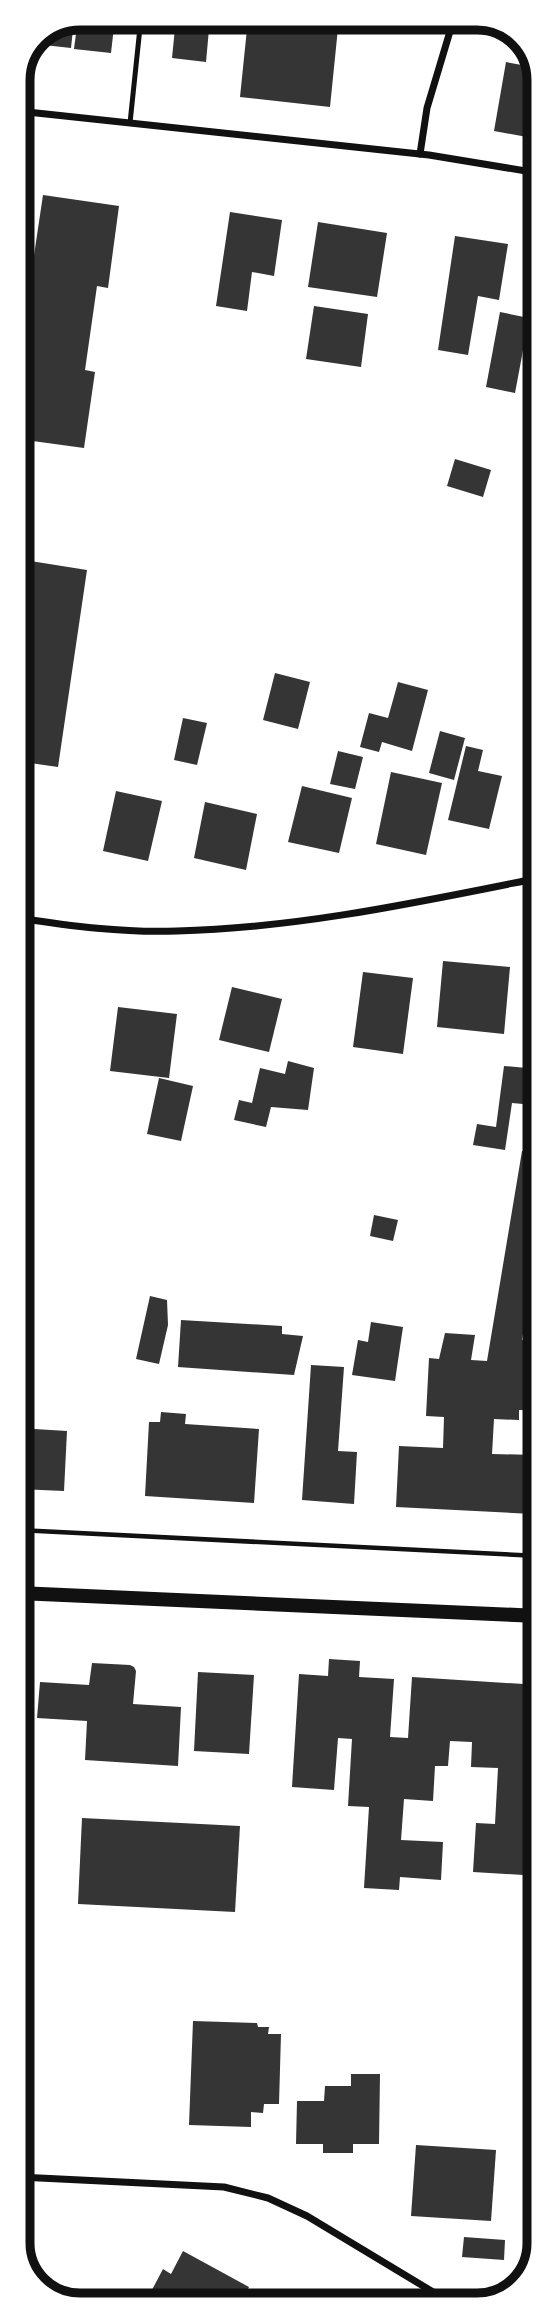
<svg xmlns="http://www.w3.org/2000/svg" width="557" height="2323" font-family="'Alegreya Sans',sans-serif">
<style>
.building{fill:#353535}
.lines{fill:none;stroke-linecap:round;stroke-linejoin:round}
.path{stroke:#111;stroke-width:4.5}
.service{stroke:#111;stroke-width:5}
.minor{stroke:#111;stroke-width:7}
.secondary{stroke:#111;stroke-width:14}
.rim{fill:none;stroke:#111;stroke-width:9}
</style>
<rect width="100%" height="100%" fill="#fff"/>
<!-- building -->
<g class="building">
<polygon points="78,18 115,18 111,53 74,49"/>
<polygon points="176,18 210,18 206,62 172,58"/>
<polygon points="267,18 395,18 393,34 338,28 330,107 240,97 248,19 267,21"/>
<polygon points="74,20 71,48 35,44 36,35"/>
<polygon points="506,62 538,68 538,139 494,131"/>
<polygon points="43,195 119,206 108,288 97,286 85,370 95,372 84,448 18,439 18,286 21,260 33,262"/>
<polygon points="230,212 282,220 274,276 252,272 247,311 216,306"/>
<polygon points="318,222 387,233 377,297 308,287"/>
<polygon points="455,236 508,244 499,300 478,296 468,355 438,350"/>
<polygon points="314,306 368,314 361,367 306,359"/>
<polygon points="500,312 529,318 515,393 486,387"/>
<polygon points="18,443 26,444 19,485 18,485"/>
<polygon points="455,459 491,470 483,497 447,486"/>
<polygon points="18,559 87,570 58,767 23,762 19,789"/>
<polygon points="275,673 310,682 298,729 263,720"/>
<polygon points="398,682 428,690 412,751 382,742 379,752 360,747 369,713 388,718"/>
<polygon points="183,718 207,723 197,765 174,760"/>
<polygon points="440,731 465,738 454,780 429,773"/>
<polygon points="466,746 483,750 478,771 502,776 489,829 448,820"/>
<polygon points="338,751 363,757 355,789 330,784"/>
<polygon points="391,772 442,783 426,855 376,844"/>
<polygon points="302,786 352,798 339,853 288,842"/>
<polygon points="116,791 162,801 148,861 103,851"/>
<polygon points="205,802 257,814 246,870 194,858"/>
<polygon points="537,943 539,944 539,1021 531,1020"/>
<polygon points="443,961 510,967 504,1034 437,1027"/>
<polygon points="363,972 413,978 403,1054 353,1047"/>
<polygon points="232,987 282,999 269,1052 219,1040"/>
<polygon points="118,1007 177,1014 169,1078 110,1071"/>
<polygon points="288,1061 314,1068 308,1110 271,1107 266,1127 234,1120 239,1100 252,1103 260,1068 285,1074"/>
<polygon points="504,1066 527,1068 523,1104 512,1103 505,1150 473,1145 477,1124 496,1127"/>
<polygon points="159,1078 193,1086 181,1141 147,1134"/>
<polygon points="522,1151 539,1154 539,1237 522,1340 539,1341 539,1410 519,1410 519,1420 494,1419 492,1454 535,1455 532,1514 396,1507 399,1446 443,1448 444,1417 426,1416 429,1358 439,1359 445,1333 475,1335 471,1360 487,1361"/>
<polygon points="374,1215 398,1220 393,1241 370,1236"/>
<polygon points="150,1296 167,1300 168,1325 159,1364 136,1359"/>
<polygon points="181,1320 282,1326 282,1334 303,1336 294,1375 178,1367"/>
<polygon points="371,1322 403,1327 395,1381 352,1375 358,1340 368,1342"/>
<polygon points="311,1365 344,1367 338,1451 357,1452 354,1504 302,1500"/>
<polygon points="161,1412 186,1414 185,1424 259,1429 254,1503 145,1496 149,1422 160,1422"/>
<polygon points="18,1428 67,1431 64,1491 18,1489"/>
<polygon points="329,1659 360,1661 359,1677 394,1679 390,1737 408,1738 412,1677 539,1685 539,1838 526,1837 523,1875 473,1872 476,1823 495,1824 498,1768 471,1767 472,1742 450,1741 448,1766 435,1766 433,1801 404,1799 401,1840 443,1842 441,1880 400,1877 399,1890 364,1888 369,1807 348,1806 352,1739 338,1738 334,1790 292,1787 299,1674 328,1676"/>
<polygon points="92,1663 130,1665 134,1667 136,1671 133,1704 181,1707 178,1766 85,1760 87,1721 37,1718 40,1682 89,1685"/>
<polygon points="198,1672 254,1675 249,1754 194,1751"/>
<polygon points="82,1818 240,1826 235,1912 78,1904"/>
<polygon points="193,2021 257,2023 258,2027 269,2027 268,2034 281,2034 279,2104 264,2104 263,2113 251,2112 251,2127 189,2125"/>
<polygon points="351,2074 380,2074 379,2144 353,2144 353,2153 323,2153 323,2144 296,2144 297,2101 324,2101 325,2086 351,2086"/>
<polygon points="416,2145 496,2150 491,2221 411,2216"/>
<polygon points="532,2191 539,2191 539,2244 530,2268 527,2268"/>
<polygon points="464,2237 505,2240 504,2260 462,2257"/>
<polygon points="183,2251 249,2287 240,2305 144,2305 163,2269 171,2274"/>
</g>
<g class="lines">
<!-- path -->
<polyline class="path" points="18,1530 539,1556"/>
<!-- service -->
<polyline class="service" points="130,123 141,18"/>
<!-- minor -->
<g class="minor">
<polyline points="18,111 429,155 538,173"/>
<polyline points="420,154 427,108 454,18"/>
<path d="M 18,918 C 70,926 124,933 177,931 C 299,928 419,902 539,878"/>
<polyline points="19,2177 224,2187 268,2198 307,2216 453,2304"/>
</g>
<!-- secondary -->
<polyline class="secondary" points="18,1593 539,1616"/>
</g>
<!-- crop -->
<path d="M0 0H557V2323H0ZM80 30H477A50 50 0 0 1 527 80V2243A50 50 0 0 1 477 2293H80A50 50 0 0 1 30 2243V80A50 50 0 0 1 80 30Z" fill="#fff" fill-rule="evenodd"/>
<path class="rim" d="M80 30H477A50 50 0 0 1 527 80V2243A50 50 0 0 1 477 2293H80A50 50 0 0 1 30 2243V80A50 50 0 0 1 80 30Z"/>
</svg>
